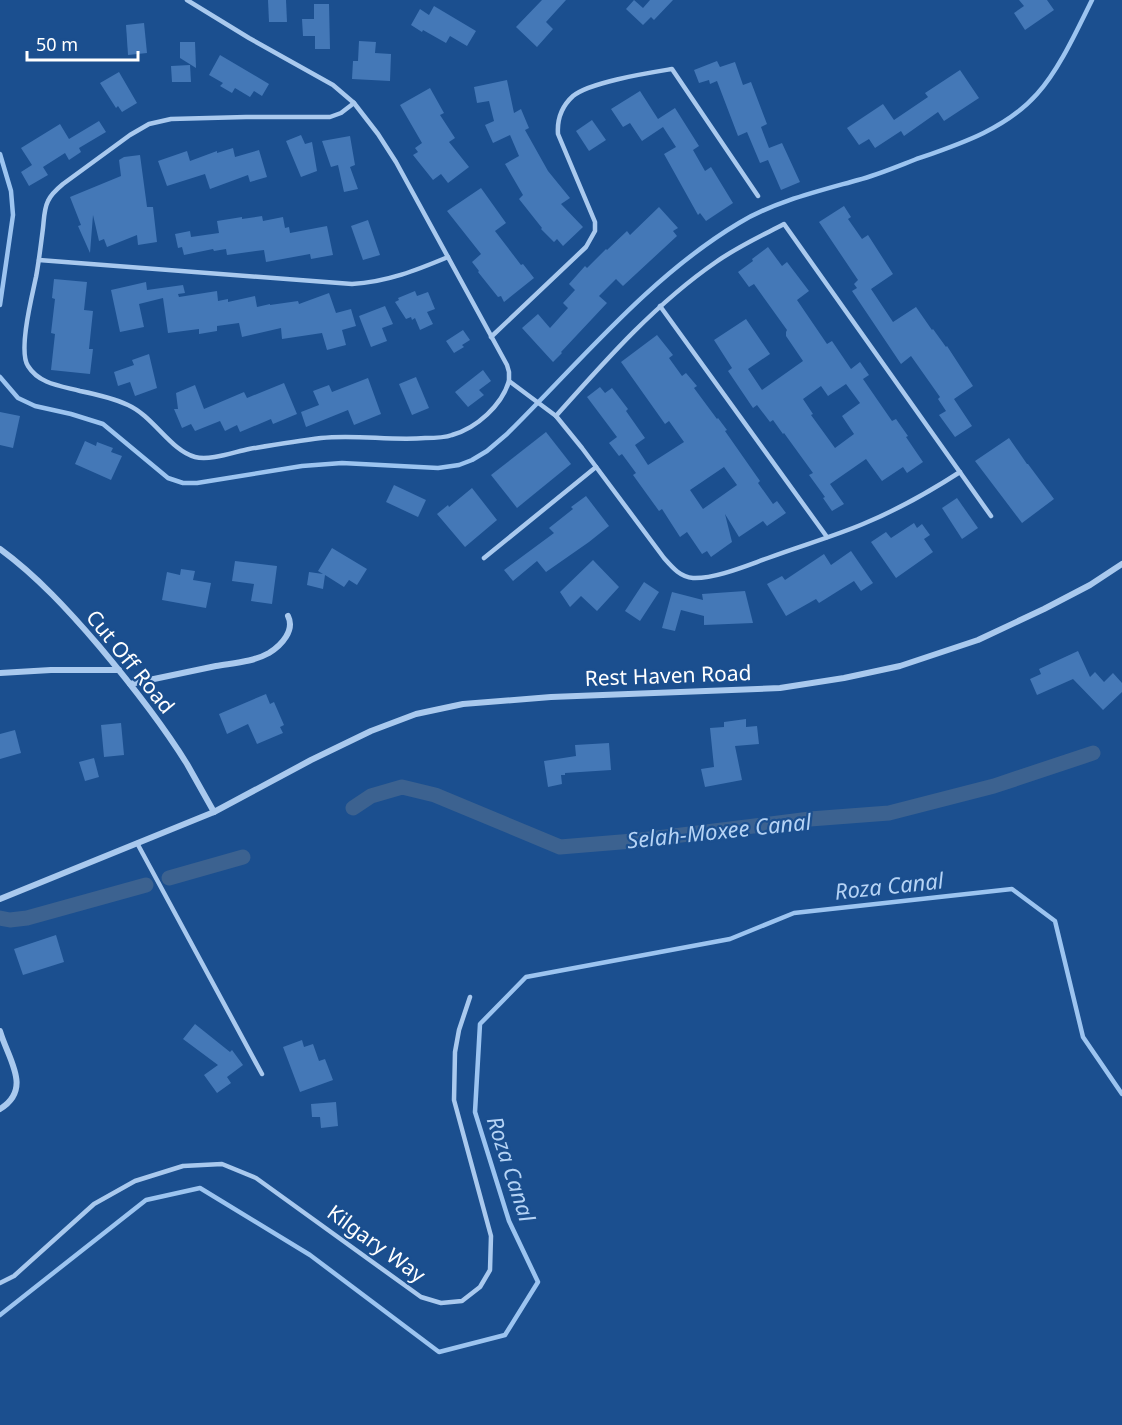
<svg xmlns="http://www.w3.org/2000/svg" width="1122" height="1425" font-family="'Noto Sans',sans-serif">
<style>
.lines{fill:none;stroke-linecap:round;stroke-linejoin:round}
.stream{stroke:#9cc4f0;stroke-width:4.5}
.canal{stroke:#3c6290;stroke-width:15}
.building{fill:#4478b7;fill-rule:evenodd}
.service{stroke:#a9c9ee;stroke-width:4.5}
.minor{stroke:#a9c9ee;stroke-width:6}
.labels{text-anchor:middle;stroke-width:4.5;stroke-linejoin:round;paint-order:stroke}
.street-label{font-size:21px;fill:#fff;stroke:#1b4f8f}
.water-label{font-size:22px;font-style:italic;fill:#b5d3f5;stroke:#1b4f8f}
</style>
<rect width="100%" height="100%" fill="#1b4f8f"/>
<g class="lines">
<!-- stream -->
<g class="stream">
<polyline points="0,154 11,191 13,215 0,305"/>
<path d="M 0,377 L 18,398 L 35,406 L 71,414 L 103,424 L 168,478 L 183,483 L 197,483 L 302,466 L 342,463 L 438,468 L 459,465 L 472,460 L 487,451 L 507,434 C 580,362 650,276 739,223 C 773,202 819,191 858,180 C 877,175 896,167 914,160 C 957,145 1005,130 1037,94 C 1059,70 1077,30 1092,0"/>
<polyline points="0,1315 146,1200 200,1188 310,1255 439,1352 505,1335 538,1282 509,1221 475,1112 480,1024 526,977 730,939 794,913 1012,889 1055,921 1083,1037 1122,1094"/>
</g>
<!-- canal -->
<g class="canal">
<polyline points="353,808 371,796 402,787 435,795 560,847 633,841 810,819 889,813 994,786 1093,753"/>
<polyline points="169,878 243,857"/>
<polyline points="0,918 10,920 27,918 146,885"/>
</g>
</g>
<!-- building -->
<g class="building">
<polygon points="268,0 286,0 287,22 269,22"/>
<polygon points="542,0 566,0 546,22 553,29 537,47 516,27"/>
<polygon points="634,0 643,8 650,0 673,0 654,20 651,17 643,25 626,9"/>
<polygon points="1019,0 1047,0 1054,10 1025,30 1014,13 1024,6"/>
<polygon points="314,4 329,4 330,49 315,49 315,36 303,36 302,19 314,19"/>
<polygon points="434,6 476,31 467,46 450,36 446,43 423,30 422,32 411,25 420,9 429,15"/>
<polygon points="144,23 147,53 128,55 126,25"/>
<polygon points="359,41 376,42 375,53 391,54 390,81 352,79 353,61 358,61"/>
<polygon points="180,42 195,42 196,68 180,58"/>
<polygon points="220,55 269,84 262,96 254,91 250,97 235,88 232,93 220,86 223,83 209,75"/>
<polygon points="717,61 720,67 735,62 743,85 751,82 767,124 761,127 769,148 782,143 800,182 781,190 768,160 760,163 747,132 738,136 717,81 710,84 709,80 699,83 694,70"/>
<polygon points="190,65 191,82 172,82 171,66"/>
<polygon points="960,70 979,98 944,121 938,112 904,136 901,131 875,148 869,139 859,145 847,128 883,104 894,120 928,97 925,93"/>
<polygon points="119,72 137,103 122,112 118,106 116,108 100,83"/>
<polygon points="507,80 514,113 521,109 529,128 525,130 548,171 570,198 561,204 583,227 563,246 557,239 554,242 541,229 542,228 519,199 523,195 505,164 519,156 510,135 493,143 485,125 494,121 489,101 477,103 474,87"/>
<polygon points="430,88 444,113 440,115 455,138 449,142 469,167 448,183 441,174 433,180 413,155 418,152 415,148 422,143 400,105"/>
<polygon points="640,91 658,119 675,108 699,146 693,150 705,171 711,167 733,203 706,221 700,213 698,215 664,154 676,147 663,127 642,141 630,123 623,127 611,109"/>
<polygon points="592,120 606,140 589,151 576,131"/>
<polygon points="99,121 106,132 79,148 81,152 69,160 65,153 43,167 48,175 29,186 21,172 32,165 21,148 60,124 69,139"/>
<polygon points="301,135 305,144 312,142 317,171 301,177 286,141"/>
<polygon points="350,136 355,165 350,167 358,189 344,192 338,165 331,167 322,141"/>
<polygon points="233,148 235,157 259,150 267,177 250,182 248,175 210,189 205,174 167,186 158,161 187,151 190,161 217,151 217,153"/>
<polygon points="140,155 147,207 153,207 157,242 138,245 137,235 107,247 104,239 99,241 93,215 90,253 78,226 81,225 70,197 121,176 119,160 124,157"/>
<polygon points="481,188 506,223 495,231 521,265 523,264 534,278 504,302 501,296 498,297 478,272 479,271 472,262 481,254 447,211"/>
<polygon points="844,206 851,217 848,219 862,239 868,235 893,274 871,289 893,322 916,307 932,330 933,329 946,347 947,346 973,386 954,399 972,426 955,437 939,415 946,411 938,399 940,397 911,356 901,364 852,291 857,288 854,284 858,280 819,222"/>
<polygon points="659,207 678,228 673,231 677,236 623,286 616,279 599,296 607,303 561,352 562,353 553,362 522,328 538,314 550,328 568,308 563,303 575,290 569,284 585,266 587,268 606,249 607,250 627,231 630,235"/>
<polygon points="262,216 263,221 283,217 285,228 289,227 290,233 327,226 333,255 311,259 310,254 266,262 264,250 227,255 226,249 214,251 213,249 184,255 182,247 178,248 175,234 190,231 191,237 219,233 217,221 242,217 242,219"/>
<polygon points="368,220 380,255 363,260 351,226"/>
<path d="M 768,247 L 782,266 L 787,262 L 809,291 L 797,300 L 827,344 L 832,341 L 851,369 L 860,362 L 869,375 L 863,379 L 892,421 L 896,419 L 908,436 L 906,437 L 923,462 L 907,473 L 903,467 L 882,481 L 866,459 L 830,484 L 844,504 L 832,511 L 823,498 L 825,497 L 809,475 L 813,473 L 784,433 L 783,434 L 773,420 L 770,422 L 757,405 L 753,408 L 728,371 L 732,368 L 714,340 L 746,319 L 770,354 L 748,369 L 762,390 L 803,361 L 786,336 L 786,332 L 787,330 L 754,284 L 749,287 L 738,272 L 753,261 L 752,259 ZM 846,384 L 860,403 L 842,416 L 854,434 L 835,448 L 811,415 L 813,414 L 803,399 L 821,386 L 828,396 Z"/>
<polygon points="54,279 87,282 84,310 93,311 89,349 93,349 90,374 51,370 55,334 51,333 55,299 52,298"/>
<polygon points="146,282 147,290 183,285 185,293 178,294 179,297 217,291 218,301 228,299 228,302 255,296 257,307 270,304 270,305 298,301 299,304 329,293 336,313 351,309 356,326 342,330 346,345 327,350 322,333 282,339 281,328 242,337 239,323 217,326 217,331 199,334 199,329 168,333 163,298 139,304 144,327 120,332 111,290"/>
<polygon points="415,291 417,296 428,292 435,309 427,312 433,324 420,330 415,318 412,320 411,317 406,319 395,302 399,300 398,298"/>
<polygon points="385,306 393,324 382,328 387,341 371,347 359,316"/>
<polygon points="463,330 470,340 462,345 464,347 454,353 446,341"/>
<path d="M 657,335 L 673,355 L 669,358 L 682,376 L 686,373 L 697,386 L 694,388 L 717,419 L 718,418 L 727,430 L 725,431 L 760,481 L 758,483 L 773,504 L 777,501 L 786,513 L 767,526 L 763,521 L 739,537 L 725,514 L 732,542 L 711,557 L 707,551 L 702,554 L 687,532 L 680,537 L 662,509 L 659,511 L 633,475 L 636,473 L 622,454 L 619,456 L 609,443 L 617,437 L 587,397 L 600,387 L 605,393 L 612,388 L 628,409 L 626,411 L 645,438 L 635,445 L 648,465 L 684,442 L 669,421 L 665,424 L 621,362 ZM 724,467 L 737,485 L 703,509 L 690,490 Z"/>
<polygon points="149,354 157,388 135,396 130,382 118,386 114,372 134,365 132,360"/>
<polygon points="483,370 491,381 479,390 484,395 468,407 455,392"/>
<polygon points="416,377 429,408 412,415 399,384"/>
<polygon points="368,378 381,414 354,425 348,410 306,427 301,412 319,405 313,391 329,385 332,392"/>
<polygon points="284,383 297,414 273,424 271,419 240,432 237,425 225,431 220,421 195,431 191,424 182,428 174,409 178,409 176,393 195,385 204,409 244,392 247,398"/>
<polygon points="0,412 20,416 13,448 0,445"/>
<polygon points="546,432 571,464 517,508 491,475"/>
<polygon points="1009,438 1027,464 1028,464 1054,499 1022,523 975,461"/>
<polygon points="85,441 96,446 97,442 113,448 111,452 122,456 111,480 75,464"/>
<polygon points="394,485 426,500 418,517 386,502"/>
<polygon points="472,488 497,520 465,547 437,514 448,505 449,507"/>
<polygon points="586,496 609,526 589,542 546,572 537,561 513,581 504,570 554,533 549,528 573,509 571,507"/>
<polygon points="957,498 978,528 962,539 942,508"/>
<polygon points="914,523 917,528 922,524 930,535 924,539 933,552 896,578 871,542 886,532 891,538"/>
<polygon points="332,548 367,569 357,585 349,580 344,587 325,575 323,589 307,585 309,572 323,574 318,571"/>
<polygon points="851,551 873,583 861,591 854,581 819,603 816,599 786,616 767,584 782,576 785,580 824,554 831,565"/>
<polygon points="593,560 619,587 597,611 581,596 570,607 560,592"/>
<polygon points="235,561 277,566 272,604 251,601 254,584 232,581"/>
<polygon points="181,569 195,571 193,580 211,583 206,608 162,600 167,572 180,575"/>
<polygon points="644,582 659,592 640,621 625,611"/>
<polygon points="745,591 753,623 704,625 704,616 681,610 675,631 662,628 672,592 703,600 702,594"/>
<polygon points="1078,651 1090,677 1095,672 1104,682 1113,673 1122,683 1122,692 1103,710 1073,679 1037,695 1030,679 1041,674 1039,669"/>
<polygon points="266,694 270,704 274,702 284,725 280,727 283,733 257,744 248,724 227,734 219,714"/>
<polygon points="746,719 746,727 757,726 759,744 735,746 742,780 705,787 701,769 714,767 710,728 724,727 724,722"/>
<polygon points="121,723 124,755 104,757 101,725"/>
<polygon points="15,730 21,753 0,759 0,734"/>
<polygon points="609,743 611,770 565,773 565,775 561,775 562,784 548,787 544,761 576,756 575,745"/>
<polygon points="94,758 99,777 85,781 79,762"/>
<polygon points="56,935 64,962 23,975 14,949"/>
<polygon points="195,1024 230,1052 232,1050 243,1065 227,1077 231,1083 217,1093 204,1075 218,1065 183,1039"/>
<polygon points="302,1040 304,1047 313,1044 319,1061 325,1059 333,1080 300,1092 283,1047"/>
<polygon points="336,1102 338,1126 321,1128 320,1117 312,1117 311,1104"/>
</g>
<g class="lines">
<!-- service -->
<g class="service">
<path d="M 187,0 L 249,38 L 333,85 L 354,103 L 378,134 L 396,162 L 507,365 L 509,372 L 509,381 L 556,416 L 582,448 L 664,558 C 672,567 680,577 693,578 C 715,579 748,565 768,558 C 800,546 832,537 863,524 C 897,510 929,492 960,472"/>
<path d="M 354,103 L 341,113 L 330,117 L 246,117 L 171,119 L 149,124 L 130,135 L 63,184 C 57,189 51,194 48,201 C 44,209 44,219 43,228 C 41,244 39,261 36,277 C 32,296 18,351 28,366 C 39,384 61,386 80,391 C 95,394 113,398 128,405 C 153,416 171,451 195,457 C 210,461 234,452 249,449 C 273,445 297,441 321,438 C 355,434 391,441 425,438 C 434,438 444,438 452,435 C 477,428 502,405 509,381"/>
<path d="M 39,260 L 352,284 C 387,282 417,270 448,257"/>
<polyline points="660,306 827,537"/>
<path d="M 491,337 L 586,247 L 595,231 L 595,222 L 558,134 C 557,120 562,106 573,96 C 590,82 648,73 672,69 L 758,196"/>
<path d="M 556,416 C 605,361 655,304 716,262 C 737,247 761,236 784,224 L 991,516"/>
<polyline points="484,558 596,467"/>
<polyline points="137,843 262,1074"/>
<polyline points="0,1283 14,1276 94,1204 135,1181 183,1166 222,1164 256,1178 421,1297 441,1303 462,1301 480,1287 490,1270 491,1236 454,1100 455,1052 459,1030 470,997"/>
</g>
<!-- minor -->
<g class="minor">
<path d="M 0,549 C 37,576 69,611 99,646 C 130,683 161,722 187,764 C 196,780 205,796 214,812"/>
<polyline points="0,673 51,670 119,670"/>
<path d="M 130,684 C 158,678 187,672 216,666 C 233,663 253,662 269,653 C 282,645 295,630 288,616"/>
<polyline points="0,899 214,812 311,760 371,731 416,714 463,704 551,697 780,688 844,678 900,666 978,640 1044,609 1090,585 1122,564"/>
<path d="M 0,1031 C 8,1059 33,1089 0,1109"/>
</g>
</g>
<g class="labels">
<!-- street labels -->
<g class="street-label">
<text transform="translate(130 662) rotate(51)" y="7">Cut Off Road</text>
<text transform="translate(668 676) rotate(-2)" y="7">Rest Haven Road</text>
<text transform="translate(376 1244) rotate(36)" y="7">Kilgary Way</text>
</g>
<!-- water labels -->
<g class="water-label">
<text transform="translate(719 831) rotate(-6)" y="8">Selah-Moxee Canal</text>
<text transform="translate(889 886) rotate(-6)" y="8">Roza Canal</text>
<text transform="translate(511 1169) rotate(72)" y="8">Roza Canal</text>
</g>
</g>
<!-- scale -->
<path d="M27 51v9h111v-9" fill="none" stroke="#ffffff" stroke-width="3"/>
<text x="36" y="51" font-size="18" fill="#ffffff" stroke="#1b4f8f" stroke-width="4.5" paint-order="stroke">50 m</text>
</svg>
